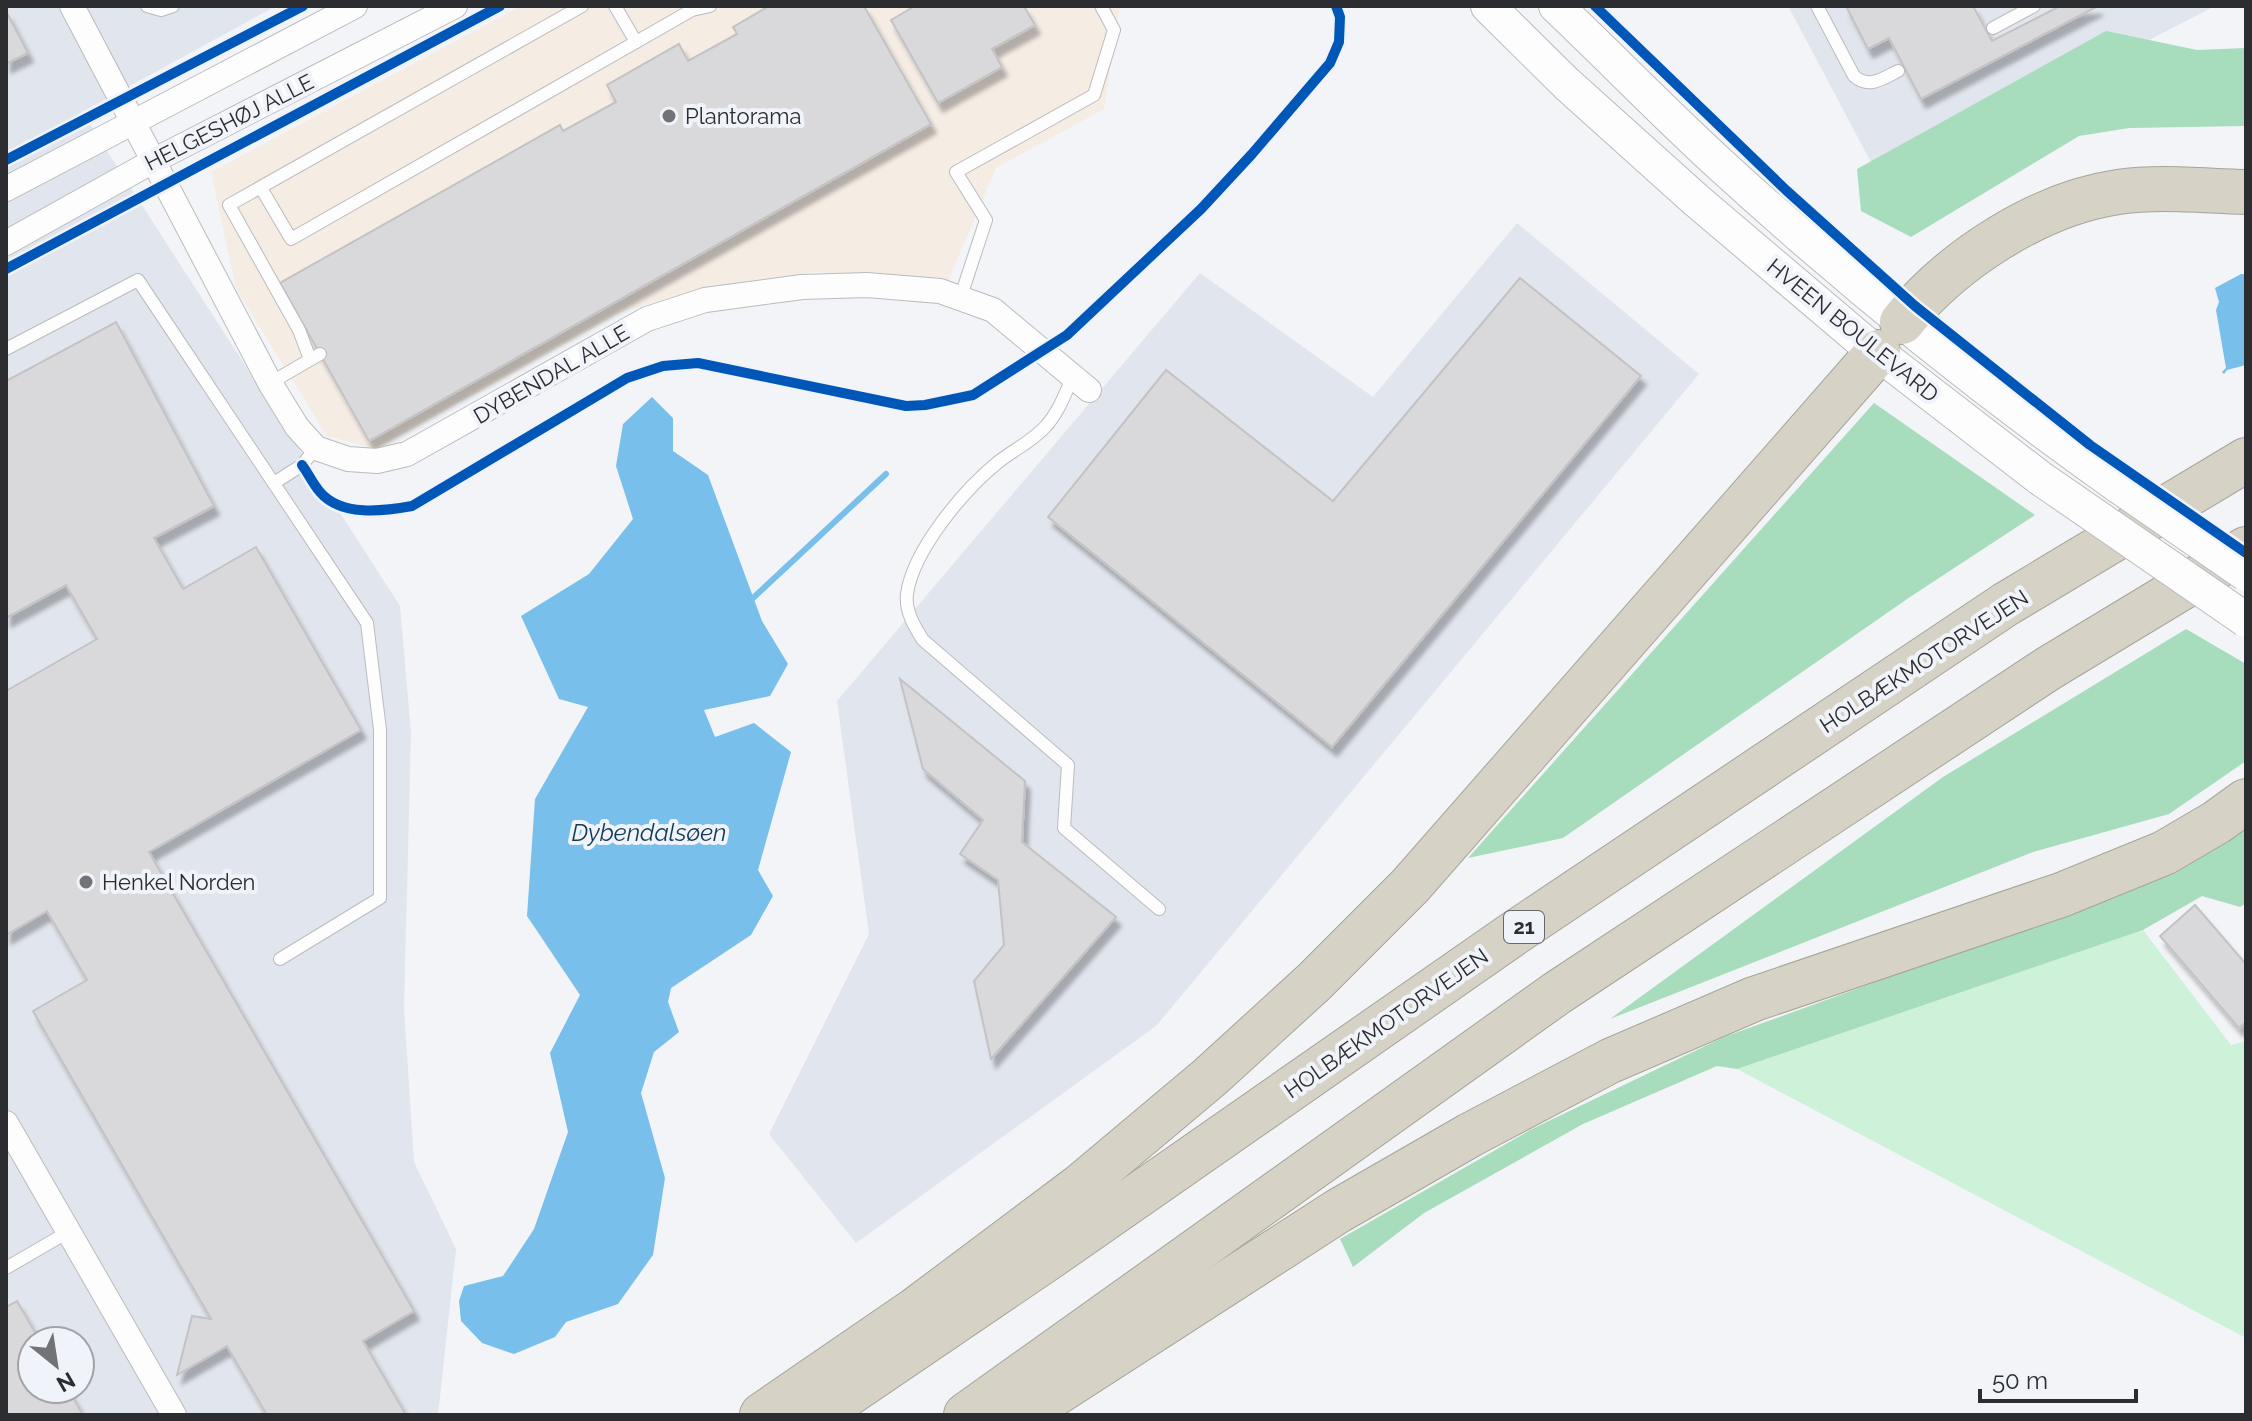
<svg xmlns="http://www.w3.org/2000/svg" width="2252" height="1421" font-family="Raleway,sans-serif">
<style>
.commercial{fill:#f5ece4}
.built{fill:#e1e5ed;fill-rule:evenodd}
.green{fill:#cdf1d9}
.forest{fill:#a7dcbc}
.water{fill:#79bfeb}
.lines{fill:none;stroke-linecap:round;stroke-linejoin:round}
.stream{stroke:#79bfeb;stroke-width:6}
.building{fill:#d9d8da;stroke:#c3c2c4;stroke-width:2;filter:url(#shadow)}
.lane-casing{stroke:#babbbd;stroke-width:14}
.street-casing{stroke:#babbbd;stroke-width:26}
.secondary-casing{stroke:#babbbd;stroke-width:36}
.highway-casing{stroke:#a7a498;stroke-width:46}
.lane{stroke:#fdfdfe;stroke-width:12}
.street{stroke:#fdfdfe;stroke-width:24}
.secondary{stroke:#fdfdfe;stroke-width:34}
.highway{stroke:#d6d2c6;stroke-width:44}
.secondary-bridge-casing{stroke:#babbbd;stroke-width:36;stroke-linecap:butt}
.secondary-bridge{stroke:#fdfdfe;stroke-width:34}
.cycleway-casing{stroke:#f0f3f9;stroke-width:15}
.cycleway{stroke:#0057b8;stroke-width:10}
.poi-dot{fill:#717376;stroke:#f0f3f9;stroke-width:3}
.labels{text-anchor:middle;stroke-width:8;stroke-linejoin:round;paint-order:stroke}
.shield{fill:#f0f3f9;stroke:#67686c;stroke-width:2}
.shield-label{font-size:20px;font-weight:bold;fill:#2c2d30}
.poi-label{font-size:22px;fill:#2c2d30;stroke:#f0f3f9;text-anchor:start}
.street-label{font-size:22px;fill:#2c2d30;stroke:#f0f3f9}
.water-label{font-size:24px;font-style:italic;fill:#103a53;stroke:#f0f3f9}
</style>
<defs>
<filter id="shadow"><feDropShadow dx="5" dy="9" stdDeviation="2" flood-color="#0004"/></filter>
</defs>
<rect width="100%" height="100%" fill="#f2f4f7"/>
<!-- commercial -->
<polygon class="commercial" points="521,6 1120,6 1104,109 996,168 948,281 816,272 705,287 622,312 376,449 327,436 236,289 211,172"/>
<!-- built -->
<g class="built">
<path d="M 6,6 L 276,6 L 82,112 L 400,606 L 411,733 L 404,1008 L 414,1162 L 456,1249 L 438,1415 L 6,1415 ZM 32,1341 L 80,1341 L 80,1389 L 32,1389 Z"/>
<polygon points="1788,6 2215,6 1880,179"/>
<polygon points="1517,223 1699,374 1156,1026 856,1243 769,1134 869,934 837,701 1200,273 1373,397"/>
</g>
<!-- green -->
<polygon class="green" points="2143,930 2231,1045 2246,1041 2246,1338 1737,1069"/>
<!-- forest -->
<g class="forest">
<polygon points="2106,31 2197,50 2246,48 2246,126 2129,128 2079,136 1911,237 1861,211 1857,169"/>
<polygon points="1874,403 2035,515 1910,597 1563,838 1468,858"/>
<polygon points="2186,629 2246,664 2246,761 2169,814 2033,852 1610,1019 1943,777"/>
<polygon points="2246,825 2246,903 2240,907 2202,896 2143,930 1737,1069 1717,1066 1583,1124 1424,1213 1353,1267 1340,1239 1532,1129 1724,1037 2118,894 2184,867"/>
</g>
<!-- water -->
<g class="water">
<polygon points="2241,274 2246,274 2246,365 2227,370 2224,374 2222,372 2226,368 2216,310 2219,302 2215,288"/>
<polygon points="652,397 673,418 673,451 708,475 762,621 788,664 770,696 704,710 715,737 754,723 791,752 758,870 773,896 751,935 671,988 668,1002 679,1032 654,1052 641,1093 665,1178 653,1255 618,1304 566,1322 555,1337 514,1354 482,1343 461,1321 459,1301 464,1286 503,1276 534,1229 568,1132 550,1053 580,995 527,916 535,799 588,707 559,699 521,616 589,574 633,519 616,466 623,424"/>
</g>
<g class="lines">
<!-- stream -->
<polyline class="stream" points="753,598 886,474"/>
</g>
<!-- building -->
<g class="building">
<polygon points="769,6 864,6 931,124 369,441 280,283 560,125 563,131 616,102 607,85 679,44 688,61 737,34 733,27"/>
<polygon points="915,6 1024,6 1035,25 992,49 1002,67 938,103 891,20"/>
<polygon points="1846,6 1973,6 1992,41 2060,6 2098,6 1921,99 1889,38 1868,49"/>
<polygon points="6,11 28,53 6,64"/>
<polygon points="1520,278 1641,376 1332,747 1048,517 1166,370 1333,501"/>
<polygon points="116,322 214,506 154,538 183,589 256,547 361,730 149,852 414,1311 363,1341 406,1415 267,1415 227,1346 177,1375 192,1316 211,1319 33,1011 87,980 47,911 6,935 6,691 97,639 66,585 6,618 6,381"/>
<polygon points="900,679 1025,781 1022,842 1116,917 991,1059 974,981 1004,945 998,880 960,854 983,820 923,769"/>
<polygon points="2195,905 2246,964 2246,1022 2239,1028 2160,936"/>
<polygon points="17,1301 40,1341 32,1341 32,1389 68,1389 83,1415 6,1415 6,1307"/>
</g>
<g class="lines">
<defs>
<g id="lane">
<polyline points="147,6 161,10 173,6"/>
<polyline points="615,6 636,42"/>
<path d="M 1817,6 L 1854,76 C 1869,89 1882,79 1898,71"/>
<polyline points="1993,28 2034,6"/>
<polyline points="261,188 291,239 692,10 710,6"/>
<polyline points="960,299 986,220 956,172 1094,95 1114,30 1101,6"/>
<polyline points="6,349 138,280 367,623 380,730 380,898 280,959"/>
<polyline points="310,359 299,330 229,205 582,6"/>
<path d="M 1073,377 C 1065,393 1059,412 1046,426 C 1033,441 1013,450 997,463 C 964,490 913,550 907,594 C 905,611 914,626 923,640 L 1068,765 L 1064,828 L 1159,909"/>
<polyline points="270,383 320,354"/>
<polyline points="274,483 302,465 316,448"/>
<polyline points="6,1268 68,1232"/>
</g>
<g id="street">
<polyline points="72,6 270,383 297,427 316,448 348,459 377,461 407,454 647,319 705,300 802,287 867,285 940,291 993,310 1089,390"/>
<polyline points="6,189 355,6"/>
<polyline points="6,243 155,160 455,6"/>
<polyline points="6,1123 174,1415"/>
</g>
<g id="secondary">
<polyline points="1488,6 1567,84 1696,200 1861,340 2040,478"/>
<path d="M 1556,6 C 1612,59 1666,115 1723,167 C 1848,281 1981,389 2120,487"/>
</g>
<g id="highway">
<path d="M 1902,322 C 1952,260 2038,204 2118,192 C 2160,186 2204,191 2246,192"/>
<polyline points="762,1415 915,1310 1079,1187 1210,1077 1314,982 1410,886 1878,352"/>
<polyline points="817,1415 1051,1256 1513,934 2006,604 2246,460"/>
<polyline points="966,1415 1557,993 2049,668 2246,549"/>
<polyline points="1022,1415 1338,1211 1470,1135 1610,1061 1754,999 2061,895 2164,853 2217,822 2246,801"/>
</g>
</defs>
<!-- lane casing -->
<use href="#lane" class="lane-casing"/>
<!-- street casing -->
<use href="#street" class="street-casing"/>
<!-- secondary casing -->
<use href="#secondary" class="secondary-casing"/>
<!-- highway casing -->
<use href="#highway" class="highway-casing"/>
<!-- lane -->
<use href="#lane" class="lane"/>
<!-- street -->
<use href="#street" class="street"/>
<!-- secondary -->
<use href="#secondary" class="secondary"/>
<!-- highway -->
<use href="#highway" class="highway"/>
<defs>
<g id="secondary-bridge">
<polyline points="2040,478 2246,620"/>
<polyline points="2120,487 2246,574"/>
</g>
</defs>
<!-- secondary-bridge casing -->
<use href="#secondary-bridge" class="secondary-bridge-casing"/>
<!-- secondary-bridge -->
<use href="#secondary-bridge" class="secondary-bridge"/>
<defs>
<g id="cycleway">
<polyline points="1595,6 1787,191 1915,306 2090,445 2246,553"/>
<polyline points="6,160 303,6"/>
<polyline points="6,269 500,6"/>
<path d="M 302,465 C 308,473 313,484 320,492 C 341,517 384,511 412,506 L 627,378 L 663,366 L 698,363 L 906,406 L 925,405 L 973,395 L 1067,335 L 1201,209 L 1252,154 L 1330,63 L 1339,42 L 1340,17 L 1336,6"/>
</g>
</defs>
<!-- cycleway casing -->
<use href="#cycleway" class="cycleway-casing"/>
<!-- cycleway -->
<use href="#cycleway" class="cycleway"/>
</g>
<!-- markers -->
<g class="poi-dot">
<circle cx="669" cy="116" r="8"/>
<circle cx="86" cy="882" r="8"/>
</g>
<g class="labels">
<!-- shield labels -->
<rect class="shield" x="1504" y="911" width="40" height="32" rx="6"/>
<g class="shield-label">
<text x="1524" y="934">21</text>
</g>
<!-- poi labels -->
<g class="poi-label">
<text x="685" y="124">Plantorama</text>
<text x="102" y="890">Henkel Norden</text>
</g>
<!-- street labels -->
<g class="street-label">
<text transform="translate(229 122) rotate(-27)" y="8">HELGESHØJ ALLE</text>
<text transform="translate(1853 330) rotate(39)" y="8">HVEEN BOULEVARD</text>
<text transform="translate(551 374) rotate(-30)" y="8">DYBENDAL ALLE</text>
<text transform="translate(1924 661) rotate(-33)" y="8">HOLBÆKMOTORVEJEN</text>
<text transform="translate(1386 1023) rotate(-35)" y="8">HOLBÆKMOTORVEJEN</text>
</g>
<!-- water labels -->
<g class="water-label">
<text x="649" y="841">Dybendalsøen</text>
</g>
</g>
<!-- border -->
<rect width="2252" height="1421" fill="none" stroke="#2c2d30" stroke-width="16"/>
<!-- north arrow -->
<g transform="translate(56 1365) rotate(150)"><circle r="38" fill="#f0f3f9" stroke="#a2a4a9" stroke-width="2"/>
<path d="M0-6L14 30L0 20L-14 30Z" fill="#717376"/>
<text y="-12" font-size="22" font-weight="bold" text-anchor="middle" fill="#2c2d30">N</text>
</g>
<!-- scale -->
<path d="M1980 1389v12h156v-12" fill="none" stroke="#2c2d30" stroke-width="4"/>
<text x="1992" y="1389" font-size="24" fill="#2c2d30" stroke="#f0f3f9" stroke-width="6" paint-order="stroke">50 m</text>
</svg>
